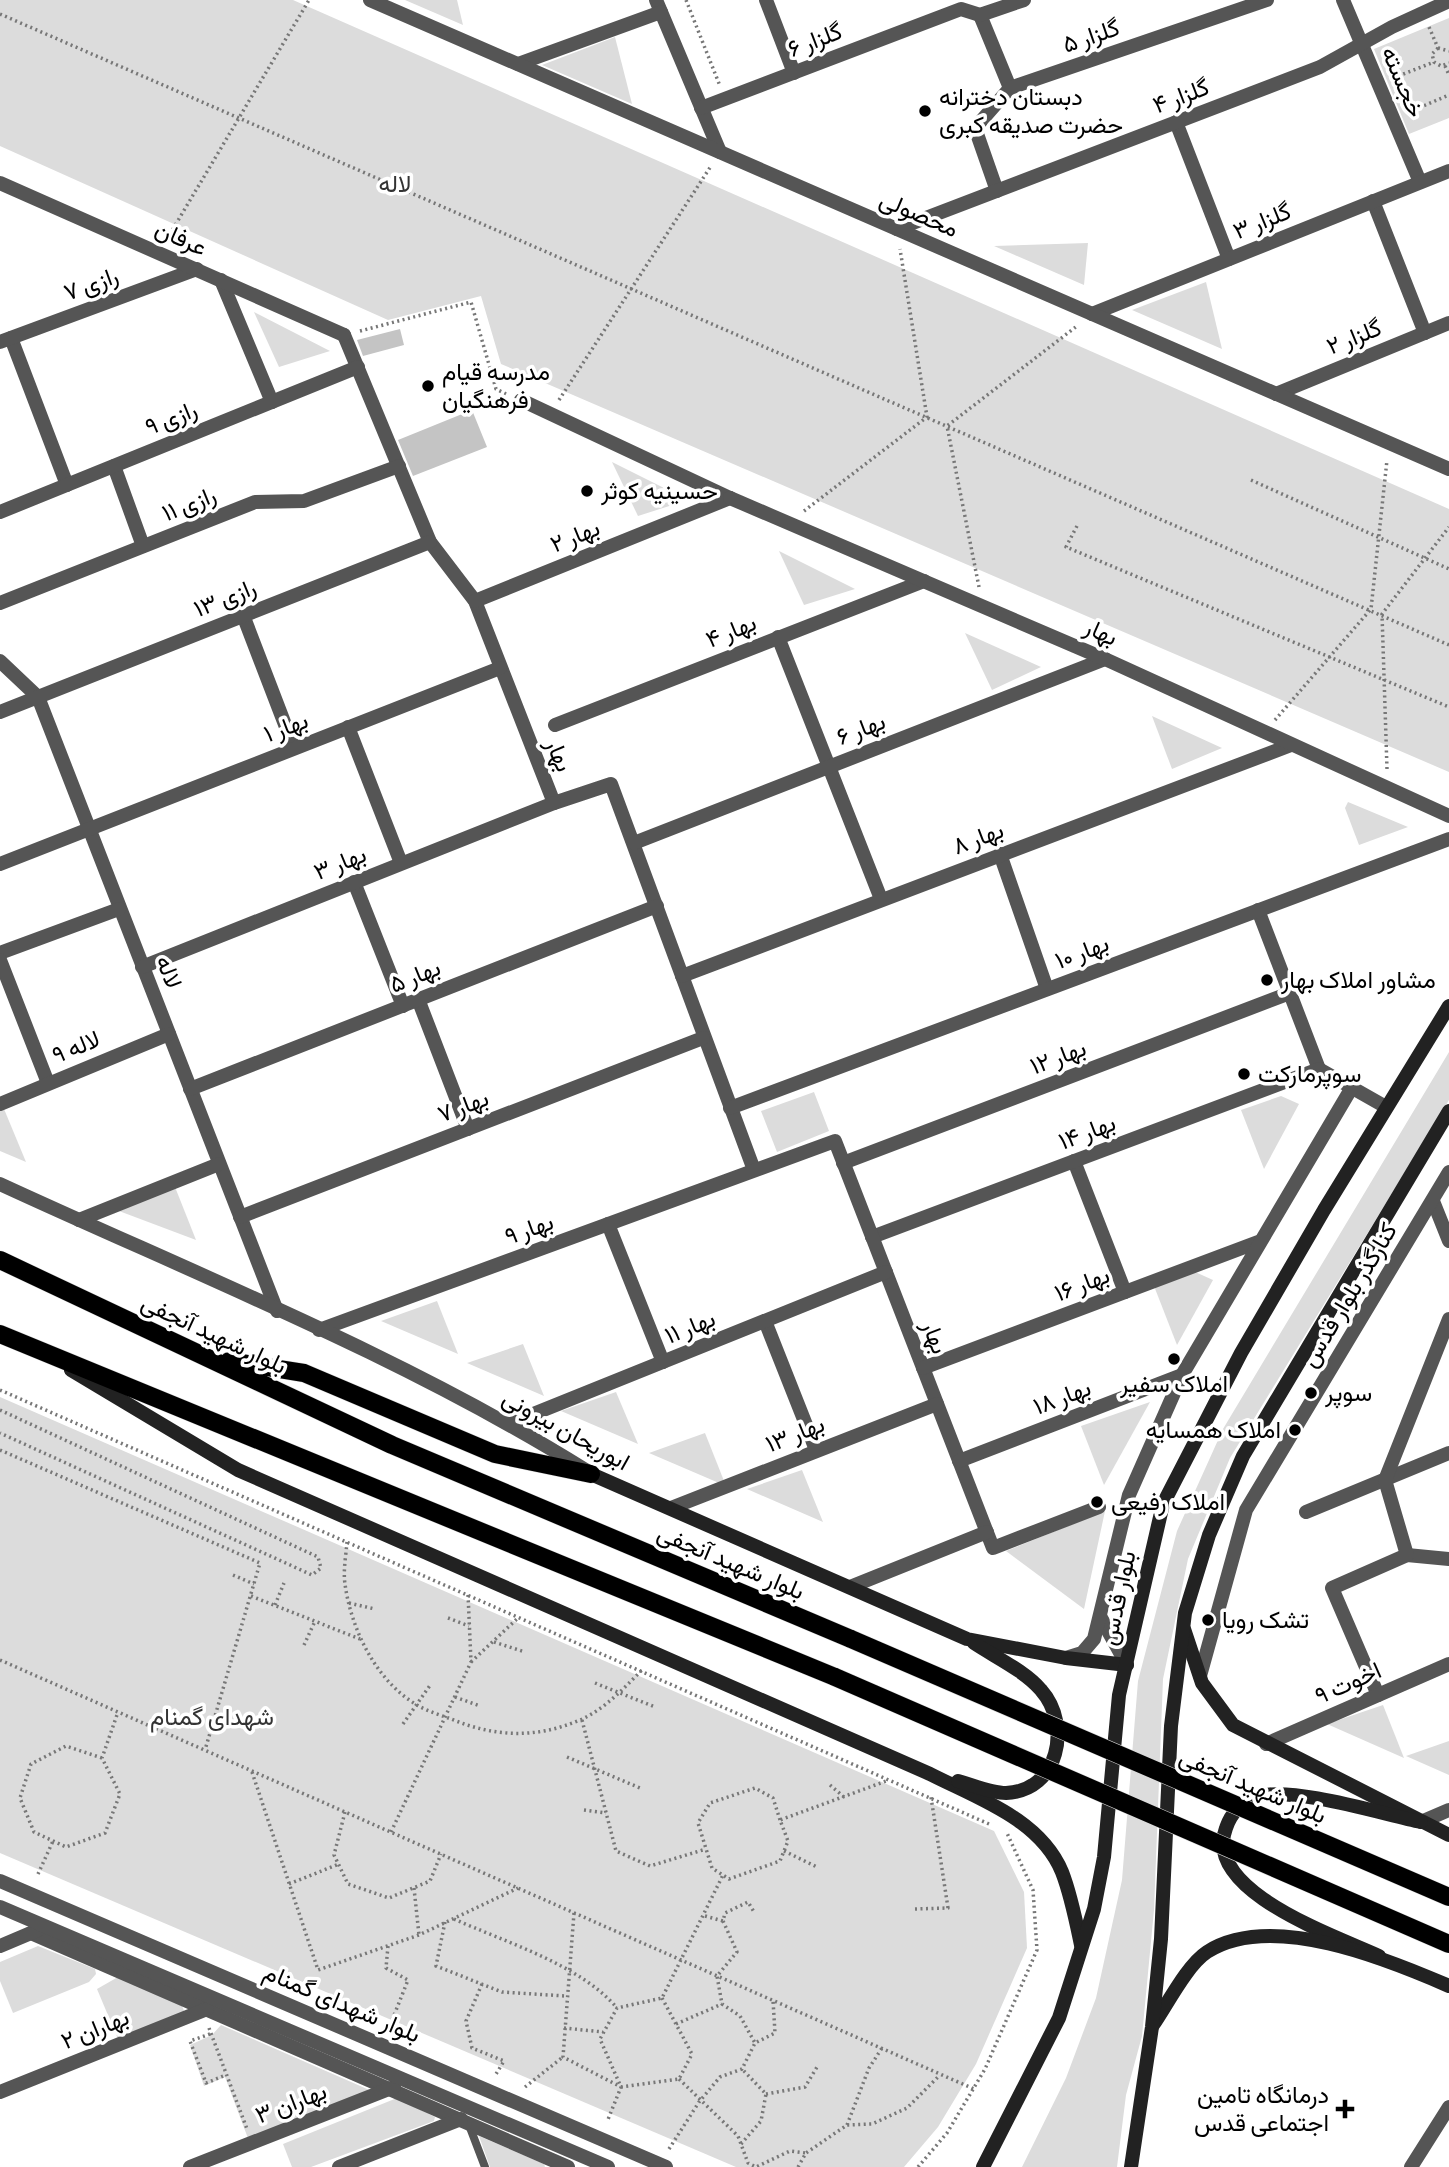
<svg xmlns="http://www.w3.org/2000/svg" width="1449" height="2167" font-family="Commissioner,Vazirmatn,sans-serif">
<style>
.green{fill:#dcdcdc}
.building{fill:#c4c4c4}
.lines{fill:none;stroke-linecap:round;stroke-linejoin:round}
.primary-casing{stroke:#dbdbdb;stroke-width:19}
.path{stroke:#777;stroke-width:3.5;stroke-dasharray:2 3.5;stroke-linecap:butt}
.service{stroke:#555;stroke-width:8}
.minor{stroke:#555;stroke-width:14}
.tertiary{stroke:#555;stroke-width:14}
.secondary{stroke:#222;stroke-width:14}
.primary{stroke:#000;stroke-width:18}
.primary-bridge-casing{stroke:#dbdbdb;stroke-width:19;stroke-linecap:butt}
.primary-bridge{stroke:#000;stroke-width:18}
.poi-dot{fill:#000;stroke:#fff;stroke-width:2.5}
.labels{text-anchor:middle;stroke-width:7;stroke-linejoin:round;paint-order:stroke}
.street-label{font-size:24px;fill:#000;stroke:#fff}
.poi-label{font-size:24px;fill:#000;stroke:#fff;text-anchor:start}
.park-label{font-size:24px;fill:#333;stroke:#fff}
</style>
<rect width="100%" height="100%" fill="#fff"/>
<!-- green -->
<g class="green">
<polygon points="0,0 293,0 1449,509 1449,772 501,364 481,296 388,320 0,146"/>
<polygon points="405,0 457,0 463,25"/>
<polygon points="1449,18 1449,118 1409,134 1374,49"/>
<polygon points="615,37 632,104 542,65"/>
<polygon points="1088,243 1084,285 994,246"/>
<polygon points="1206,282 1222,349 1132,310"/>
<polygon points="254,312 330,351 279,367"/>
<polygon points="612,462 688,500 638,516"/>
<polygon points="779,551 855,589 804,605"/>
<polygon points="965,633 1041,667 992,690"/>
<polygon points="1152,716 1222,748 1172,769"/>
<polygon points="1348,802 1408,827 1359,845 1345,808"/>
<polygon points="1449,1052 1449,1100 1230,1458 1188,1559 1163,1679 1154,1910 1142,2036 1126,2095 1117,2167 1022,2167 1066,2078 1096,1998 1122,1880 1138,1681 1177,1531 1223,1429"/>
<polygon points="814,1092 829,1131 777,1152 761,1111"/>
<polygon points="1281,1096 1299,1104 1264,1169 1241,1110"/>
<polygon points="4,1109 26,1162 0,1151 0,1111"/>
<polygon points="175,1187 196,1240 119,1211"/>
<polygon points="1193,1271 1213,1280 1177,1345 1154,1286"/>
<polygon points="437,1301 458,1354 381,1321"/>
<polygon points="523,1344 544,1396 467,1363"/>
<polygon points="616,1392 638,1444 561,1411"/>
<polygon points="0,1397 994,1831 1024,1892 1027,1948 976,2064 938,2127 904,2167 736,2167 0,1853"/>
<polygon points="1150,1402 1104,1485 1081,1426"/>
<polygon points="705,1433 726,1486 649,1453"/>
<polygon points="802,1470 823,1522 747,1489"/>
<polygon points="1105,1511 1084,1609 1006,1551"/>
<polygon points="1383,1705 1404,1758 1327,1724"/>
<polygon points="1449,1741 1449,1775 1406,1756"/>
<polygon points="38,1946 95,1969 96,1974 89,1982 13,2013 0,1981 0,1962"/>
<polygon points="118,1977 182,2006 185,2013 118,2039 97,1989"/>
<polygon points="221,2025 374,2092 249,2141 225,2077 204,2086 190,2045 212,2035"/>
<polygon points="397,2098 435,2117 434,2121 311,2167 292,2167 283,2144"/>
<polygon points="479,2136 544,2164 545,2167 490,2167"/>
</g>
<!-- building -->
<g class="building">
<polygon points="400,329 404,345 363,356 357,340"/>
<polygon points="472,410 487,447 413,476 398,440"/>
</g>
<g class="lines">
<defs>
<g id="primary">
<polyline points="0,1260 392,1445 851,1639"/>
<polyline points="0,1334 835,1677"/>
<polyline points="229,1361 304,1373 495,1454 591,1474"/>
</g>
</defs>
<!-- primary casing -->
<use href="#primary" class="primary-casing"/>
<!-- path -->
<g class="path">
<polyline points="686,0 720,86"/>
<polyline points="0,14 1449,645"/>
<polyline points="1429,27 1438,48"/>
<polyline points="1438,48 1432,54 1434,62 1441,66 1449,63"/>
<polyline points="1438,48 1449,51"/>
<polyline points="1445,66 1449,75"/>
<polyline points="1393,78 1434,62"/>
<polyline points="1409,112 1449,95"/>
<polyline points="167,239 309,0"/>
<polyline points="360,331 471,302 496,389 506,394"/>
<polyline points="559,400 711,166"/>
<polyline points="1251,480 1449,569"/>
<polyline points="804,511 927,417 900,249"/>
<polyline points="1077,526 1066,547 1449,707"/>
<polyline points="979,587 947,426 1077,326"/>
<polyline points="1275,720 1371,609 1387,460"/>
<polyline points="1387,769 1382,614 1449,527"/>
<polyline points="0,1390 989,1824"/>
<polyline points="0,1410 318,1557 321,1568 312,1575 0,1433"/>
<polyline points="0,1450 260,1563 205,1750"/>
<path d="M 347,1542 C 346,1555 343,1571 345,1584 C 351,1629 376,1681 417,1705 C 427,1711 440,1715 451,1719 C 495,1737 535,1739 580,1720 C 605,1709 623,1689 642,1670"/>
<polyline points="233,1575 254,1584"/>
<polyline points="251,1596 360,1639"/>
<polyline points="349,1603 375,1609"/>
<polyline points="275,1605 284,1583"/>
<polyline points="448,1618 469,1626"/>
<polyline points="494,1642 525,1652"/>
<polyline points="304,1645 315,1621"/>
<polyline points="0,1660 974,2089"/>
<polyline points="471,1662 519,1617"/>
<polyline points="595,1683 655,1707"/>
<polyline points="455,1697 480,1706"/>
<polyline points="582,1720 616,1851 650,1866 706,1849"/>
<polyline points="403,1724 431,1684"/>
<polyline points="567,1757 640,1788"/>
<polyline points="102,1758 66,1746 31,1764 20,1798 34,1832 66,1847 105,1833 120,1794 102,1758 118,1712"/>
<polyline points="252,1772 318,1970 419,1935 518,1888"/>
<polyline points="830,1785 844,1797"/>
<polyline points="584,1810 606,1813"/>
<polyline points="345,1812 334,1855 348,1884 389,1898 430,1881 441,1854"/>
<polyline points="780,1820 773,1798 755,1788 710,1803 698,1823 712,1868 729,1879 780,1861 788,1841 780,1820 889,1780"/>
<polyline points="391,1832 471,1662 468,1594"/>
<polyline points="784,1851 817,1867"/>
<polyline points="38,1874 53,1841"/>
<polyline points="289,1884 339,1864"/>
<polyline points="414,1888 419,1935"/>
<polyline points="915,1909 948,1908 931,1797"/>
<polyline points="574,1913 563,2057 621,2087 607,2122"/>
<polyline points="705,1916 723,1921 725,1913 748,1902 754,1912"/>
<path d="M 454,1919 C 505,1942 581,1965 617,2008"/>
<polyline points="723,1921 737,1952 717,1976 722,2004 740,2016 755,2043"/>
<polyline points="445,1922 436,1966 502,1992 565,1996"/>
<polyline points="388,1946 386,1968 408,1980 389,2028"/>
<polyline points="482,1984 466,2021 472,2048 504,2061 496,2074"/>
<polyline points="662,1998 692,2054 679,2079 621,2087 600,2039 617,2008 662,1998 723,1875"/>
<polyline points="676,2024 722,2004"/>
<polyline points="209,2028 247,2129"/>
<polyline points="564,2028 603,2032"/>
<polyline points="210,2034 190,2041 206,2083 226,2075"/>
<polyline points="679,2079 738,2136 748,2163 756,2167 790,2151 806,2153"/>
<polyline points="525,2087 563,2057"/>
<polyline points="766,2094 805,2087 817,2067"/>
<polyline points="847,2125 869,2068 882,2048"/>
<polyline points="741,2144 761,2121 766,2094 742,2069"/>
<polyline points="669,2149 699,2102 720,2077 742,2069 755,2043 775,2033 773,2000"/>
<polyline points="798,2167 806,2153 847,2125 872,2124 907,2108 940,2075"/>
<polyline points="918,2167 947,2133 985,2069 1037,1950 1033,1890 1007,1833"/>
</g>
<!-- service -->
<polyline class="service" points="469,2125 485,2167"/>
<!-- minor -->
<g class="minor">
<polyline points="656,0 720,152"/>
<polyline points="766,0 794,73"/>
<polyline points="1343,0 1420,182"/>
<polyline points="980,15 1010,88"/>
<polyline points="518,64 661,12"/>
<polyline points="701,108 961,9 980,15 1024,0"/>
<polyline points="1176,122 1229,259"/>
<polyline points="997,191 975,128 1010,88 1267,0"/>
<polyline points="1373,201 1425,333"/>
<polyline points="897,229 1320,67 1392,27 1449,1"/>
<polyline points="221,280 272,402"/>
<polyline points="1092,314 1449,171"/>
<polyline points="344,335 430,542 475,601 554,803 611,784 754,1170"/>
<polyline points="11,338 67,485"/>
<polyline points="0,342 197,269"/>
<polyline points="1276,394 1449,323"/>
<polyline points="521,400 730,498"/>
<polyline points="114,466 143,546"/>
<polyline points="0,512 358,367"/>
<polyline points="475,601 730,498"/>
<polyline points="0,603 255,502 304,501 399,466"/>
<polyline points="243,615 294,748"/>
<polyline points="778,637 881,899"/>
<polyline points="0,661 38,697 277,1311"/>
<polyline points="0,712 430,542"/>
<polyline points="555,725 924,581"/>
<polyline points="348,727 401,863"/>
<polyline points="634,843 1105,659"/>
<polyline points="1000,854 1047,989"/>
<polyline points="0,864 500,668"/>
<polyline points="354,882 403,1006"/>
<polyline points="1258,910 1319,1069"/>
<polyline points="0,953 119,909"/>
<polyline points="0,960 48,1083"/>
<polyline points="142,967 554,803"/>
<polyline points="682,976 1291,745"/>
<polyline points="418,999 468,1129"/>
<polyline points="1319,1069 1386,1107"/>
<polyline points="190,1089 657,906"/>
<polyline points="0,1104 169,1034"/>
<polyline points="730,1108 1449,839"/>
<polyline points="1074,1161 1125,1292"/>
<polyline points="843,1163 1290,993"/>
<polyline points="1433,1201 1449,1241"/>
<polyline points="240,1217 703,1038"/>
<polyline points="79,1220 219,1164"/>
<polyline points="608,1224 663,1362"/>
<polyline points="872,1237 1319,1069"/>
<polyline points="765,1321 816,1450"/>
<polyline points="319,1330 835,1141 993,1548 1099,1507"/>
<polyline points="923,1368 1258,1242"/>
<polyline points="511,1423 886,1272"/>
<polyline points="959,1461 1182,1375"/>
<polyline points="671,1508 937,1404"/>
<polyline points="1306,1512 1449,1453"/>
<polyline points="1407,1555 1449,1559"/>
<polyline points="850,1587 987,1532"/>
<polyline points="1101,1618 1127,1665"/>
<polyline points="1066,1658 1082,1653 1094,1639 1129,1495 1182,1375 1351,1089"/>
<polyline points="1200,1676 1246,1510 1449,1172"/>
<polyline points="1378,1695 1332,1588 1407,1555 1385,1480 1449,1319"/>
<polyline points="1266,1744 1449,1664"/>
<polyline points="1421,1822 1449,1810"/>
<polyline points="31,1933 568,2167"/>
<polyline points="0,1946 38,1930"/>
<polyline points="0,2092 207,2009"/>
<polyline points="190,2167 394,2087"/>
<polyline points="339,2167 461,2119"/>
</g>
<!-- tertiary -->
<g class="tertiary">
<polyline points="370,0 1449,469"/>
<polyline points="0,183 344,335"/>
<polyline points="730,498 1105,659 1449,816"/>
<path d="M 0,1184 C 195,1274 405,1357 587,1471"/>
<polyline points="0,1881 666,2167"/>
<polyline points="0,1907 608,2167"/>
<polyline points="1411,2167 1449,2107"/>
</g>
<!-- secondary -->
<g class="secondary">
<path d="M 71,1370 L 238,1470 L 930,1774 C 977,1798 1040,1819 1062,1872 C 1071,1895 1076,1921 1081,1945"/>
<polyline points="591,1474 967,1639 1066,1658 1127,1665"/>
<polyline points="1184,1629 1202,1683 1233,1725 1449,1835"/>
<path d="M 958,1781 C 973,1785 991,1793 1006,1793 C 1059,1791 1072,1725 1041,1690 C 1025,1671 995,1657 974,1643"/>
<path d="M 1379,1956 C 1336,1936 1202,1891 1226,1828 C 1231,1813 1243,1800 1259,1796 C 1296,1787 1382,1814 1421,1822"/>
<path d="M 1153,2025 C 1167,2005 1187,1965 1207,1952 C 1271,1911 1387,1959 1449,1986"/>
<polyline points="983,2167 1059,2018 1094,1909 1104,1857 1119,1695 1163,1504 1241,1353 1324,1210 1449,1006"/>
<polyline points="1131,2167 1152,2027 1161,1939 1171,1726 1185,1613 1209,1535 1243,1456 1449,1111"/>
</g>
<!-- primary -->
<use href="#primary" class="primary"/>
<defs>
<g id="primary-bridge">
<polyline points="851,1639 1449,1897"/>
<polyline points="835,1677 1449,1944"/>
</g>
</defs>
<!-- primary-bridge casing -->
<use href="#primary-bridge" class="primary-bridge-casing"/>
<!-- primary-bridge -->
<use href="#primary-bridge" class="primary-bridge"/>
</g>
<!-- markers -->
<g class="poi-dot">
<circle cx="925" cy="111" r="7"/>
<circle cx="428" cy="386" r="7"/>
<circle cx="587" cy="491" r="7"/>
<circle cx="1267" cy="980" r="7"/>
<circle cx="1244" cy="1074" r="7"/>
<circle cx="1174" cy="1359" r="7"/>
<circle cx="1311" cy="1393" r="7"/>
<circle cx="1295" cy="1430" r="7"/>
<circle cx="1097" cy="1502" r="7"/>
<circle cx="1208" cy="1620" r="7"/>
<path d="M1341.5 2098.5h7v7h7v7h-7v7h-7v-7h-7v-7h7z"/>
</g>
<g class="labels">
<!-- street labels -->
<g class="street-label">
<text transform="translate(1091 36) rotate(-19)" y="8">گلزار ۵</text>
<text transform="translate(815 40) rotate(-21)" y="8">گلزار ۶</text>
<text transform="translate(1403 82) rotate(67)" y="8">خجسته</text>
<text transform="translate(1181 96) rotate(-21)" y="8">گلزار ۴</text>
<text transform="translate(919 214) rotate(23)" y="8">محصولی</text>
<text transform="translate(1262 221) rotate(-22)" y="8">گلزار ۳</text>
<text transform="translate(181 238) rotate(24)" y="8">عرفان</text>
<text transform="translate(91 284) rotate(-20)" y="8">رازی ۷</text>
<text transform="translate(1354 337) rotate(-22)" y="8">گلزار ۲</text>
<text transform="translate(171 418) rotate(-22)" y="8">رازی ۹</text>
<text transform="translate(189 504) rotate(-22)" y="8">رازی ۱۱</text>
<text transform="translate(575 536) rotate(-22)" y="8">بهار ۲</text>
<text transform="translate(225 598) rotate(-22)" y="8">رازی ۱۳</text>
<text transform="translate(731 631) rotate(-22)" y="8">بهار ۴</text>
<text transform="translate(1101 632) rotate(24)" y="8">بهار</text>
<text transform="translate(286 727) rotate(-21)" y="8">بهار ۱</text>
<text transform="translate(861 729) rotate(-21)" y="8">بهار ۶</text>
<text transform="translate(559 755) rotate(67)" y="8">بهار</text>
<text transform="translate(978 838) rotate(-21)" y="8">بهار ۸</text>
<text transform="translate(340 863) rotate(-22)" y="8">بهار ۳</text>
<text transform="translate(1082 952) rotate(-21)" y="8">بهار ۱۰</text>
<text transform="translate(169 972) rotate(69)" y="8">لاله</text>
<text transform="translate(415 976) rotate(-22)" y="8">بهار ۵</text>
<text transform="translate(76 1047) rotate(-22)" y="8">لاله ۹</text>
<text transform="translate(1058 1057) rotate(-21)" y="8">بهار ۱۲</text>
<text transform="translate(463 1106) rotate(-21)" y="8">بهار ۷</text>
<text transform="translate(1087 1132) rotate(-21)" y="8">بهار ۱۴</text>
<text transform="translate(529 1229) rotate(-20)" y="8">بهار ۹</text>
<text transform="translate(1082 1284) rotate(-21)" y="8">بهار ۱۶</text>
<text transform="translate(1349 1295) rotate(-59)" y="8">کنارگذر بلوار قدس</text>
<text transform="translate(690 1327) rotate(-22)" y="8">بهار ۱۱</text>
<text transform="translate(214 1334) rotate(25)" y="8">بلوار شهید آنجفی</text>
<text transform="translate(935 1337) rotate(69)" y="8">بهار</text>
<text transform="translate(1062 1397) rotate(-21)" y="8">بهار ۱۸</text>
<text transform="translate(566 1430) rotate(29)" y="8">ابوریحان بیرونی</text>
<text transform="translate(795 1434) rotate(-22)" y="8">بهار ۱۳</text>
<text transform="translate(731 1562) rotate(23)" y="8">بلوار شهید آنجفی</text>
<text transform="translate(1118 1598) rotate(-78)" y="8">بلوار قدس</text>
<text transform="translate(1348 1683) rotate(-24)" y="8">اخوت ۹</text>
<text transform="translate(1253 1786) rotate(23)" y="8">بلوار شهید آنجفی</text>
<text transform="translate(342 2003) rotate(23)" y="8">بلوار شهدای گمنام</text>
<text transform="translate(95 2029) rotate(-22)" y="8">بهاران ۲</text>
<text transform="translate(291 2103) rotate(-21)" y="8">بهاران ۳</text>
</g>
<!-- poi labels -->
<g class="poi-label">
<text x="939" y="105">دبستان دخترانه<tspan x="939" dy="28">حضرت صدیقه کبری</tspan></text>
<text x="442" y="380">مدرسه قیام<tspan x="442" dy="28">فرهنگیان</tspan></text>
<text x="601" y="499">حسینیه کوثر</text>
<text x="1281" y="988">مشاور املاک بهار</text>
<text x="1258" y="1082">سوپرمارکت</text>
<text x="1174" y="1392" text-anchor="middle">املاک سفیر</text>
<text x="1325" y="1401">سوپر</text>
<text x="1281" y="1438" text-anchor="end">املاک همسایه</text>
<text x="1111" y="1510">املاک رفیعی</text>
<text x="1222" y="1628">تشک رویا</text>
<text x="1329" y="2103" text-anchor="end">درمانگاه تامین<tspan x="1329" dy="28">اجتماعی قدس</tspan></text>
</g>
<!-- park labels -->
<g class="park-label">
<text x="395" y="192">لاله</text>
<text x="212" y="1725">شهدای گمنام</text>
</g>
</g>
</svg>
